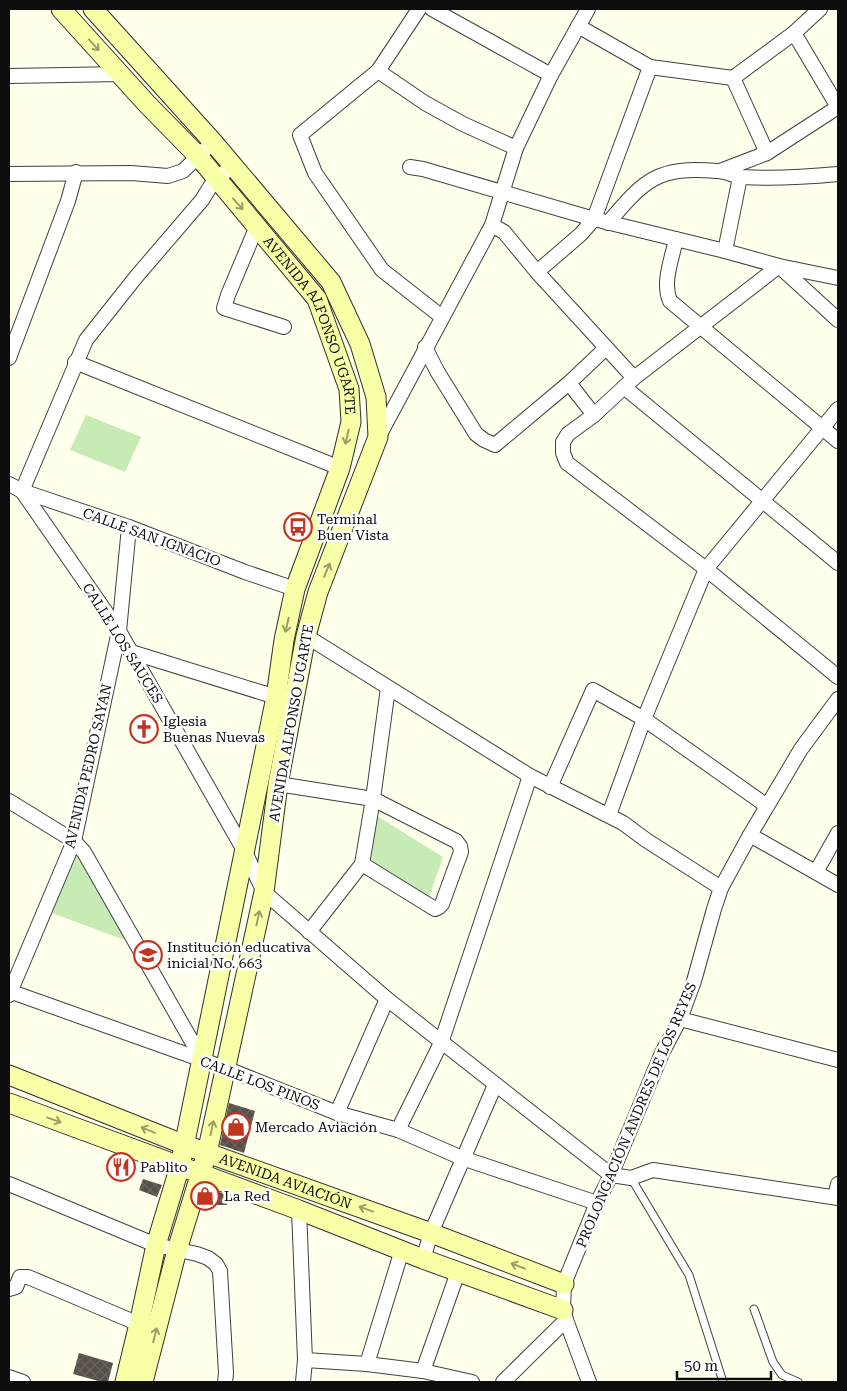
<svg xmlns="http://www.w3.org/2000/svg" width="847" height="1391" font-family="'Roboto Serif',serif">
<style>
.green{fill:#c7ebb5}
.building{fill:url(#building-cross-hatch)}
.lines{fill:none;stroke-linecap:round;stroke-linejoin:round}
.lane-casing{stroke:#404040;stroke-width:9}
.street-casing{stroke:#404040;stroke-width:16}
.secondary-casing{stroke:#2f2f2f;stroke-width:21}
.lane{stroke:#fff;stroke-width:7}
.street{stroke:#fff;stroke-width:14}
.secondary{stroke:#f9ffa7;stroke-width:19}
.oneway{stroke:#9b9e69}
.labels{text-anchor:middle;stroke-width:5;stroke-linejoin:round;paint-order:stroke}
.street-label{font-size:14px;fill:#0d0d0d;stroke:#fff}
.poi-label{font-size:14px;fill:#0d0d0d;stroke:#fff;text-anchor:start}
</style>
<defs>
<pattern id="building-cross-hatch" width="8" height="8" patternUnits="userSpaceOnUse" patternTransform="scale(1.25)"><rect width="8" height="8" fill="#565049"/><path d="M0 0l8 8M0 8l8-8" fill="none" stroke="#69645f"/></pattern>
</defs>
<rect width="100%" height="100%" fill="#ffffec"/>
<!-- green -->
<g class="green">
<polygon points="86,415 141,437 125,472 70,450"/>
<polygon points="377,816 443,857 427,903 371,860"/>
<polygon points="76,853 80,855 130,942 52,913"/>
</g>
<!-- building -->
<g class="building">
<polygon points="149,716 158,731 138,742 130,727"/>
<polygon points="229,1103 255,1111 244,1153 220,1145"/>
<polygon points="118,1155 130,1160 123,1181 111,1177"/>
<polygon points="143,1179 162,1185 157,1197 139,1190"/>
<polygon points="208,1188 227,1195 227,1205 203,1205"/>
<polygon points="79,1353 113,1363 108,1382 102,1382 73,1374"/>
</g>
<g class="lines">
<defs>
<g id="lane">
<polyline points="631,1178 689,1275 723,1382"/>
<polyline points="754,1309 773,1362 782,1375 798,1382"/>
</g>
<g id="street">
<polyline points="419,9 378,71 300,135 315,173 382,270 442,317"/>
<polyline points="432,9 551,75"/>
<polyline points="794,33 838,107"/>
<polyline points="650,67 733,78 794,33 820,9"/>
<polyline points="378,71 425,103 463,124 516,148"/>
<polyline points="9,76 121,74"/>
<polyline points="733,78 767,153 838,107"/>
<polyline points="232,167 215,179 202,200 136,277 86,340 22,491 119,631 131,652 245,852 264,892 387,999 611,1175 631,1178 653,1170 838,1198"/>
<polyline points="410,167 423,169 594,219 650,67 578,26"/>
<polyline points="720,171 767,153"/>
<polyline points="9,174 131,173 168,176 183,171 213,142"/>
<path d="M 608,223 C 645,179 658,166 717,171 C 726,171 734,176 743,177 C 775,179 806,177 838,174"/>
<polyline points="492,225 504,232 537,272 634,378"/>
<polyline points="257,226 228,295 224,308 284,327"/>
<path d="M 676,239 C 672,259 662,282 670,301 L 838,441"/>
<polyline points="725,251 740,177"/>
<polyline points="537,272 581,234 594,219 725,251 779,266 838,320"/>
<polyline points="838,278 779,266 634,378 594,415 568,434 563,442 563,453 567,463 706,569 838,677"/>
<polyline points="425,347 437,371 476,434 484,440 495,445 569,383 606,348"/>
<polyline points="9,358 68,201 76,172"/>
<polyline points="75,362 340,468"/>
<polyline points="569,383 594,415"/>
<polyline points="624,387 838,563"/>
<polyline points="379,436 492,225 516,148 551,75 588,9"/>
<polyline points="9,484 22,491 129,527 245,572 295,589"/>
<polyline points="306,636 530,776 623,823 646,840 721,888"/>
<polyline points="131,652 276,697"/>
<polyline points="278,784 373,799 456,841 460,846 461,852 442,904 439,907 435,909 362,864"/>
<polyline points="550,787 593,690 644,719 767,806"/>
<polyline points="9,801 74,841 84,852 203,1061"/>
<polyline points="609,815 644,719 706,569 838,409"/>
<polyline points="750,835 838,885"/>
<polyline points="816,872 838,833"/>
<polyline points="309,932 362,864 373,799 388,688"/>
<polyline points="9,991 225,1068 337,1113 398,1130 462,1158 597,1203"/>
<polyline points="9,995 74,841 119,631 129,527"/>
<polyline points="680,1019 838,1060"/>
<polyline points="337,1113 387,999"/>
<polyline points="398,1130 441,1043 530,776"/>
<polyline points="9,1184 156,1245 197,1254 208,1258 216,1264 220,1271 226,1373 225,1382"/>
<polyline points="835,1197 838,1184"/>
<polyline points="299,1210 305,1360 303,1382"/>
<polyline points="423,1259 431,1233 495,1085"/>
<polyline points="9,1289 16,1287 20,1277 28,1277 139,1324"/>
<polyline points="305,1360 367,1364 423,1371 472,1382"/>
<polyline points="367,1364 402,1250"/>
<polyline points="423,1371 458,1272"/>
<polyline points="9,1377 23,1382"/>
<polyline points="503,1382 566,1320"/>
<polyline points="589,1382 566,1320 563,1310 564,1284 597,1203 611,1175 662,1053 680,1019 694,981 714,909 721,888 750,835 801,749 838,699"/>
</g>
<g id="secondary">
<path id="s1" d="M 61,9 L 147,104 L 198,156 L 317,299 L 349,389 L 351,422 L 340,468 L 295,589 L 284,640 L 276,697 L 180,1166 L 156,1245 L 139,1324 L 125,1382"/>
<polyline points="93,9 213,142 331,282 360,344 376,397 378,437 318,592 306,636 278,784 264,892 207,1153 177,1250 143,1382"/>
<path id="s2" d="M 9,1075 L 185,1145 L 431,1233 L 564,1284"/>
<polyline points="9,1103 299,1210 423,1259 563,1310"/>
</g>
</defs>
<!-- lane casing -->
<use href="#lane" class="lane-casing"/>
<!-- street casing -->
<use href="#street" class="street-casing"/>
<!-- secondary casing -->
<use href="#secondary" class="secondary-casing"/>
<!-- lane -->
<use href="#lane" class="lane"/>
<!-- street -->
<use href="#street" class="street"/>
<!-- secondary -->
<use href="#secondary" class="secondary"/>
</g>
<!-- one-way arrows -->
<defs><path id="oneway-shaft" d="M-6 0H5M1.5-3L5.5 0L1.5 3" fill="none" stroke-width="1.6" stroke-linecap="round" stroke-linejoin="round" transform="scale(1.25)"/></defs>
<g class="oneway">
<use href="#oneway-shaft" transform="translate(94 45) rotate(48)"/>
<use href="#oneway-shaft" transform="translate(238 204) rotate(48)"/>
<use href="#oneway-shaft" transform="translate(347 437) rotate(103)"/>
<use href="#oneway-shaft" transform="translate(327 570) rotate(-67)"/>
<use href="#oneway-shaft" transform="translate(287 625) rotate(103)"/>
<use href="#oneway-shaft" transform="translate(258 918) rotate(-78)"/>
<use href="#oneway-shaft" transform="translate(54 1120) rotate(20)"/>
<use href="#oneway-shaft" transform="translate(212 1128) rotate(-78)"/>
<use href="#oneway-shaft" transform="translate(148 1130) rotate(-158)"/>
<use href="#oneway-shaft" transform="translate(366 1209) rotate(-160)"/>
<use href="#oneway-shaft" transform="translate(518 1266) rotate(-159)"/>
<use href="#oneway-shaft" transform="translate(155 1335) rotate(-76)"/>
</g>
<!-- icons -->
<defs>
<symbol id="bus-ring" viewBox="-11 -11 22 22"><circle r="9.5" fill="#fff" stroke="#c23520" stroke-width="1.5"/><path d="M-5-6H5V4H4V6H2V4H-2V6H-4V4H-5ZM-3.5-4V0h7V-4ZM-3.5 1.2v1.5H-2V1.2ZM2 1.2v1.5H3.5V1.2Z" fill="#c23520"/></symbol>
<symbol id="church-ring" viewBox="-11 -11 22 22"><circle r="9.5" fill="#fff" stroke="#c23520" stroke-width="1.5"/><path d="M-1.2-6h2.4v3.5h3.3v2.4h-3.3V6h-2.4V-.1h-3.3v-2.4h3.3Z" fill="#c23520"/></symbol>
<symbol id="school-ring" viewBox="-11 -11 22 22"><circle r="9.5" fill="#fff" stroke="#c23520" stroke-width="1.5"/><path d="M0-5L7-2L0 1L-7-2ZM-4 1L0 2.5L4 1V4Q0 6-4 4Z" fill="#c23520"/></symbol>
<symbol id="shop-ring" viewBox="-11 -11 22 22"><circle r="9.5" fill="#fff" stroke="#c23520" stroke-width="1.5"/><path d="M-5-2.5h2.3a2.7 3.5 0 0 1 5.4 0H5L5.5 6h-11ZM-1.5-2.5h3a1.5 2.3 0 0 0-3 0Z" fill="#c23520"/></symbol>
<symbol id="restaurant-ring" viewBox="-11 -11 22 22"><circle r="9.5" fill="#fff" stroke="#c23520" stroke-width="1.5"/><path d="M-5-6h1v4h1v-4h1v4h1v-4h1v5L-1.5 .5V6h-2V.5L-5-1ZM5-6V6H3V1.5H1.5Q1.5-4 5-6Z" fill="#c23520"/></symbol>
</defs>
<g fill-rule="evenodd">
<use href="#bus-ring" x="282" y="511" width="32" height="32"/>
<use href="#church-ring" x="128" y="713" width="32" height="32"/>
<use href="#school-ring" x="132" y="939" width="32" height="32"/>
<use href="#shop-ring" x="220" y="1111" width="32" height="32"/>
<use href="#restaurant-ring" x="105" y="1151" width="32" height="32"/>
<use href="#shop-ring" x="189" y="1180" width="32" height="32"/>
</g>
<g class="labels">
<!-- street labels -->
<g class="street-label">
<text dy="5" stroke="none"><textPath href="#s1" startOffset="408">AVENIDA ALFONSO UGARTE</textPath></text>
<text transform="translate(152 537) rotate(20)" y="5">CALLE SAN IGNACIO</text>
<text transform="translate(123 643) rotate(58)" y="5">CALLE LOS SAUCES</text>
<text transform="translate(291 723) rotate(-80)" y="5">AVENIDA ALFONSO UGARTE</text>
<text transform="translate(88 766) rotate(-77)" y="5">AVENIDA PEDRO SAYAN</text>
<text transform="translate(260 1083) rotate(21)" y="5">CALLE LOS PINOS</text>
<text transform="translate(636 1115) rotate(-67)" y="5">PROLONGACIÓN ANDRES DE LOS REYES</text>
<text dy="5" stroke="none"><textPath href="#s2" startOffset="296">AVENIDA AVIACIÓN</textPath></text>
</g>
<!-- poi labels -->
<g class="poi-label">
<text x="317" y="524">Terminal<tspan x="317" dy="16">Buen Vista</tspan></text>
<text x="163" y="726">Iglesia<tspan x="163" dy="16">Buenas Nuevas</tspan></text>
<text x="167" y="952">Institución educativa<tspan x="167" dy="16">inicial No. 663</tspan></text>
<text x="255" y="1132">Mercado Aviación</text>
<text x="140" y="1172">Pablito</text>
<text x="224" y="1201">La Red</text>
</g>
</g>
<!-- border -->
<rect width="847" height="1391" fill="none" stroke="#0d0d0d" stroke-width="20"/>
<!-- scale -->
<path d="M677 1371v8h94v-8" fill="none" stroke="#0d0d0d" stroke-width="2.5"/>
<text x="684" y="1371" font-size="15" fill="#0d0d0d" stroke="#ffffff" stroke-width="4" paint-order="stroke">50 m</text>
</svg>
